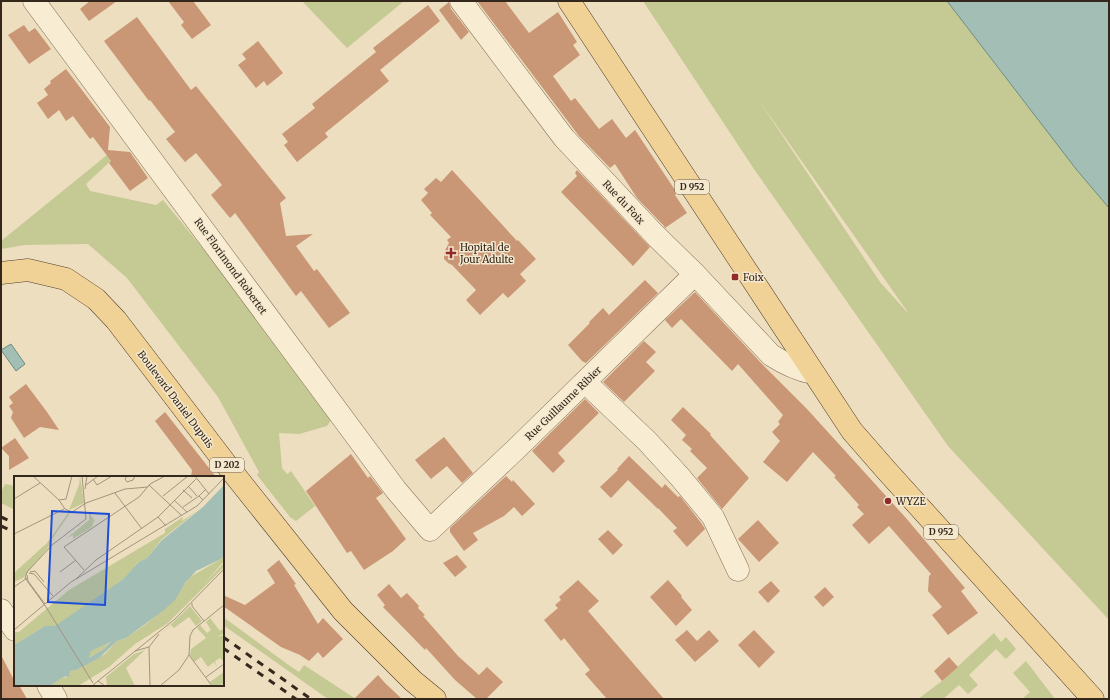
<svg xmlns="http://www.w3.org/2000/svg" width="1110" height="700" font-family="Merriweather,serif">
<style>
.green{fill:#c5ca94;fill-rule:evenodd}
.water{fill:#a2beb5;stroke:#6a8c83}
.building{fill:#ca9776}
.lines{fill:none;stroke-linecap:round;stroke-linejoin:round}
.minor-casing{stroke:#856f58;stroke-width:23}
.major-casing{stroke:#523d2c;stroke-width:23}
.minor{stroke:#f8ecd2;stroke-width:22}
.major{stroke:#f0d297;stroke-width:22}
.rail{stroke:#34271c;stroke-width:3;stroke-dasharray:7 7;stroke-linecap:butt}
.poi-dot{fill:#922a2c;stroke:#f4e8ce;stroke-width:1.5}
.labels{text-anchor:middle;stroke-width:3;stroke-linejoin:round;paint-order:stroke}
.shield{fill:#f4e8ce;stroke:#6e6151;stroke-width:1}
.shield-label{font-size:9px;font-weight:bold;fill:#34271c}
.street-label{font-size:10px;fill:#34271c;stroke:#f4e8ce}
.poi-label{font-size:10px;fill:#34271c;stroke:#f4e8ce;text-anchor:start}
.inset-road{fill:none;stroke:#a2957e;stroke-width:1}
.view{fill:#1d4ed8;fill-opacity:0.15;stroke:#1d4ed8;stroke-width:2}
.inset-edge{fill:none;stroke:#34271c;stroke-width:2}
</style>
<rect width="100%" height="100%" fill="#ecdebf"/>
<!-- green -->
<g class="green">
<polygon points="302,1 404,1 347,48"/>
<path d="M 643,1 L 947,1 L 1076,169 L 1109,208 L 1109,620 L 948,446 L 754,169 ZM 758,99 L 907,311 L 907,312 L 880,282 Z"/>
<polygon points="112,151 118,154 86,184 90,191 156,205 163,200 219,268 331,420 327,426 299,434 279,433 282,468 287,474 291,471 315,506 296,521 290,517 257,475 259,472 218,397 127,278 88,244 25,245 1,249 1,241"/>
<polygon points="5,484 11,485 15,487 15,510 1,503 1,492"/>
<path d="M 223,617 C 249,635 273,655 299,672 L 304,665 L 356,699 L 328,699 L 223,625 Z"/>
<polygon points="994,633 1001,642 1006,637 1016,649 1006,659 996,649 969,675 978,685 968,694 959,685 943,699 918,699 942,681"/>
<polygon points="1026,661 1055,699 1022,699 1030,692 1013,673"/>
</g>
<!-- water -->
<g class="water">
<polygon points="947,1 1109,1 1109,208 1076,169"/>
<polygon points="11,344 25,364 16,371 1,350"/>
</g>
<!-- building -->
<g class="building">
<polygon points="90,1 117,1 89,21 80,9"/>
<polygon points="168,1 193,1 211,25 192,39 181,25 184,22"/>
<polygon points="477,1 505,1 529,33 558,12 577,42 573,45 580,55 553,76 571,101 575,98 599,129 612,119 626,138 635,130 677,193 675,195 687,213 665,228 664,226 637,198 615,164 610,168 579,136"/>
<polygon points="449,2 451,9 469,32 461,40 439,10"/>
<polygon points="428,5 440,21 380,70 389,81 325,133 328,137 297,162 284,145 288,142 282,134 315,108 312,104 376,52 373,48"/>
<polygon points="137,17 191,90 196,86 286,198 280,203 286,236 313,234 296,246 314,271 317,269 350,313 329,328 301,291 296,296 235,213 230,218 211,195 222,185 196,153 185,162 166,139 175,132 150,100 149,101 104,41"/>
<polygon points="24,25 29,32 35,28 51,49 29,64 8,35"/>
<polygon points="258,41 283,73 267,86 264,81 256,88 238,65 246,59 242,54"/>
<polygon points="66,69 110,127 108,150 130,152 148,178 130,191 109,163 111,161 93,137 90,139 73,116 66,121 59,110 48,119 37,103 48,95 44,89 51,83 50,81"/>
<polygon points="452,170 517,241 518,240 536,259 520,274 526,281 508,298 503,293 480,315 466,300 476,290 452,265 448,263 444,259 444,252 449,243 447,240 451,237 430,215 432,213 421,200 428,193 424,189 436,178 441,182"/>
<polygon points="577,170 650,247 633,266 561,192 577,176 575,173"/>
<polygon points="645,280 658,293 586,363 582,361 568,345 590,323 589,322 603,308 609,315"/>
<polygon points="695,292 762,364 807,409 906,518 965,588 961,591 978,613 948,635 932,615 942,607 928,591 929,576 931,574 889,526 869,544 852,525 864,514 857,507 859,505 834,477 836,476 813,452 787,482 763,462 780,441 772,432 780,424 778,422 783,415 738,364 732,371 681,319 672,328 665,320"/>
<polygon points="644,341 656,352 646,362 655,371 624,402 603,382"/>
<polygon points="26,384 47,412 59,430 40,427 24,438 11,418 13,412 9,406 13,403 9,397"/>
<polygon points="585,399 599,413 558,453 565,461 553,473 532,451"/>
<polygon points="683,407 711,434 710,435 749,478 722,509 697,478 707,468 690,451 692,449 682,440 686,435 671,420"/>
<polygon points="165,412 176,426 216,477 191,477 192,470 155,421"/>
<polygon points="444,437 473,473 462,483 447,466 431,479 415,460"/>
<polygon points="15,438 29,458 9,470 9,456 1,448"/>
<polygon points="351,454 368,478 370,476 383,493 376,498 406,539 393,551 364,570 351,551 347,553 306,491"/>
<polygon points="629,456 662,488 665,484 678,497 680,496 702,524 705,529 687,547 673,531 677,528 658,508 658,509 628,480 611,498 600,487 618,470 617,469"/>
<polygon points="506,476 512,482 513,480 535,504 522,516 514,507 504,516 473,533 478,540 464,551 450,532 450,528"/>
<polygon points="758,520 779,543 759,562 738,539"/>
<polygon points="608,530 623,545 613,555 598,539"/>
<polygon points="457,555 467,567 455,577 443,563"/>
<polygon points="279,560 296,584 294,585 318,624 323,618 343,639 323,658 318,652 309,661 300,655 281,647 223,606 223,595 245,605 275,583 267,570"/>
<polygon points="578,580 599,601 588,611 664,699 607,699 585,674 590,670 564,638 561,641 544,620 558,608 555,605 561,600 559,597"/>
<polygon points="668,580 682,596 681,597 692,610 676,626 650,597"/>
<polygon points="771,581 780,591 768,603 758,592"/>
<polygon points="389,584 401,598 407,593 419,606 418,608 425,615 423,616 458,656 479,675 487,667 503,682 486,699 477,699 455,680 426,648 425,650 383,607 385,605 377,595"/>
<polygon points="825,587 834,597 823,607 814,597"/>
<polygon points="687,630 697,641 709,630 719,641 695,662 675,640"/>
<polygon points="754,630 775,652 759,668 738,645"/>
<polygon points="1,655 15,682 15,685 19,685 27,699 1,699"/>
<polygon points="949,657 958,667 942,681 934,671"/>
<polygon points="378,675 385,683 402,699 354,699"/>
</g>
<g class="lines">
<defs>
<g id="minor">
<polyline points="34,1 396,490 430,530 516,449 695,274"/>
<path d="M 461,1 L 564,138 L 655,235 L 695,274 L 771,355 C 785,364 797,370 813,373"/>
<polyline points="585,382 647,441 680,477 713,517 738,570"/>
<polyline points="1,610 15,630"/>
<polyline points="48,685 56,699"/>
</g>
<g id="major">
<polyline points="569,1 852,431 886,470 1093,699"/>
<polyline points="1,273 28,270 66,279 96,299 116,320 226,464 343,611 413,681 435,699"/>
</g>
</defs>
<!-- minor casing -->
<use href="#minor" class="minor-casing"/>
<!-- major casing -->
<use href="#major" class="major-casing"/>
<!-- minor -->
<use href="#minor" class="minor"/>
<!-- major -->
<use href="#major" class="major"/>
<!-- rail -->
<g class="rail">
<polyline points="1,517 15,523"/>
<polyline points="1,526 15,532"/>
<polyline points="223,637 311,699"/>
<polyline points="223,648 296,699"/>
</g>
</g>
<!-- markers -->
<g class="poi-dot">
<path d="M449 247h4v4h4v4h-4v4h-4v-4h-4v-4h4z"/>
<rect x="731" y="273" width="8" height="8" rx="2"/>
<circle cx="888" cy="501" r="4"/>
</g>
<g class="labels">
<!-- shield labels -->
<g class="shield">
<rect x="675" y="180" width="34" height="14" rx="3"/>
<rect x="210" y="458" width="34" height="14" rx="3"/>
<rect x="924" y="525" width="34" height="14" rx="3"/>
</g>
<g class="shield-label">
<text x="692" y="190">D 952</text>
<text x="227" y="468">D 202</text>
<text x="941" y="535">D 952</text>
</g>
<!-- street labels -->
<g class="street-label">
<text transform="translate(624 202) rotate(47)" y="4">Rue du Foix</text>
<text transform="translate(231 266) rotate(54)" y="4">Rue Florimond Robertet</text>
<text transform="translate(176 399) rotate(53)" y="4">Boulevard Daniel Dupuis</text>
<text transform="translate(563 403) rotate(-44)" y="4">Rue Guillaume Ribier</text>
</g>
<!-- poi labels -->
<g class="poi-label">
<text x="460" y="251">Hopital de<tspan x="460" dy="12">Jour Adulte</tspan></text>
<text x="743" y="281">Foix</text>
<text x="896" y="505">WYZE</text>
</g>
</g>
<!-- overview -->
<g transform="translate(14 476)">
<rect width="210" height="210" fill="#ecdebf"/>
<path d="M 66,0 L 70,27 L 55,34 L 65,9 ZM 183,35 L 147,64 L 133,82 L 125,86 L 108,104 L 41,151 L 31,150 L 0,169 L 0,156 L 5,156 L 55,114 L 151,57 L 151,53 L 169,41 L 168,45 ZM 55,36 L 56,37 L 36,66 L 37,68 L 9,102 L 0,106 L 0,97 L 33,67 ZM 75,36 L 82,47 L 80,45 L 78,51 L 59,63 L 59,59 L 53,62 L 75,44 ZM 210,79 L 210,85 L 190,108 L 210,87 L 210,91 L 154,147 L 121,168 L 95,191 L 64,210 L 36,210 L 49,201 L 52,202 L 56,195 L 62,194 L 91,178 L 103,165 L 112,162 L 132,148 L 155,129 L 176,101 L 207,83 ZM 176,130 L 188,145 L 182,150 L 175,141 L 160,152 L 157,149 L 144,161 ZM 196,142 L 206,155 L 210,152 L 210,157 L 203,161 L 210,159 L 210,186 L 206,182 L 201,185 L 203,191 L 200,186 L 194,191 L 187,181 L 180,186 L 176,179 L 177,173 L 192,162 L 183,152 L 186,149 L 193,157 L 197,154 L 192,146 ZM 95,166 L 90,173 L 75,182 L 77,175 ZM 131,174 L 112,192 L 121,210 L 93,210 L 92,201 L 120,178 ZM 210,196 L 210,208 L 199,210 L 196,206 Z" fill="#c5ca94"/>
<path d="M 210,9 L 210,79 L 207,83 L 182,95 L 171,107 L 161,124 L 150,134 L 112,162 L 103,165 L 85,182 L 62,194 L 56,195 L 55,199 L 58,200 L 49,201 L 36,210 L 0,210 L 0,169 L 31,150 L 41,150 L 108,104 L 125,86 L 133,82 L 147,65 L 189,31 ZM 96,166 L 90,173 L 75,182 L 77,175 Z" fill="#a2beb5" fill-rule="evenodd"/>
<path class="inset-road" d="M 19,0 L 45,24 L 51,33 L 58,36 L 72,27M 68,0 L 72,43 L 38,69 L 13,96 L 11,102 L 32,131 L 79,207M 113,0 L 111,3 L 113,6 L 119,4 L 121,0M 181,0 L 195,18M 79,3 L 83,9 L 98,0M 72,9 L 84,0M 135,9 L 168,40M 174,10 L 183,20M 71,13 L 73,0M 169,14 L 178,22M 101,17 L 128,53M 149,20 L 174,0M 0,23 L 26,7M 45,24 L 52,23 L 58,0M 160,24 L 173,36M 189,24 L 185,20 L 191,14M 72,27 L 111,13 L 134,11M 169,31 L 185,20M 144,41 L 152,50M 0,58 L 50,33M 70,94 L 50,71 L 125,21 L 136,8 L 151,0M 16,96 L 21,95 L 30,106M 46,96 L 62,84M 15,97 L 20,98 L 39,120M 13,99 L 14,105 L 31,128M 62,103 L 82,84 L 144,41 L 182,3M 0,111 L 13,102M 178,127 L 178,130 L 190,145M 0,154 L 57,106 L 183,30 L 210,2M 135,171 L 136,210M 121,175 L 135,171 L 145,158M 175,179 L 198,210M 192,201 L 210,188M 84,205 L 161,143 L 210,93M 78,210 L 84,205 L 91,210M 146,210 L 165,194 L 175,179 L 176,160 L 179,154 L 210,129"/>
<path class="view" d="M 38,35 L 95,38 L 91,129 L 34,126 Z"/>
<rect width="210" height="210" class="inset-edge"/>
</g>
<!-- border -->
<rect width="1110" height="700" fill="none" stroke="#34271c" stroke-width="4"/>
</svg>
